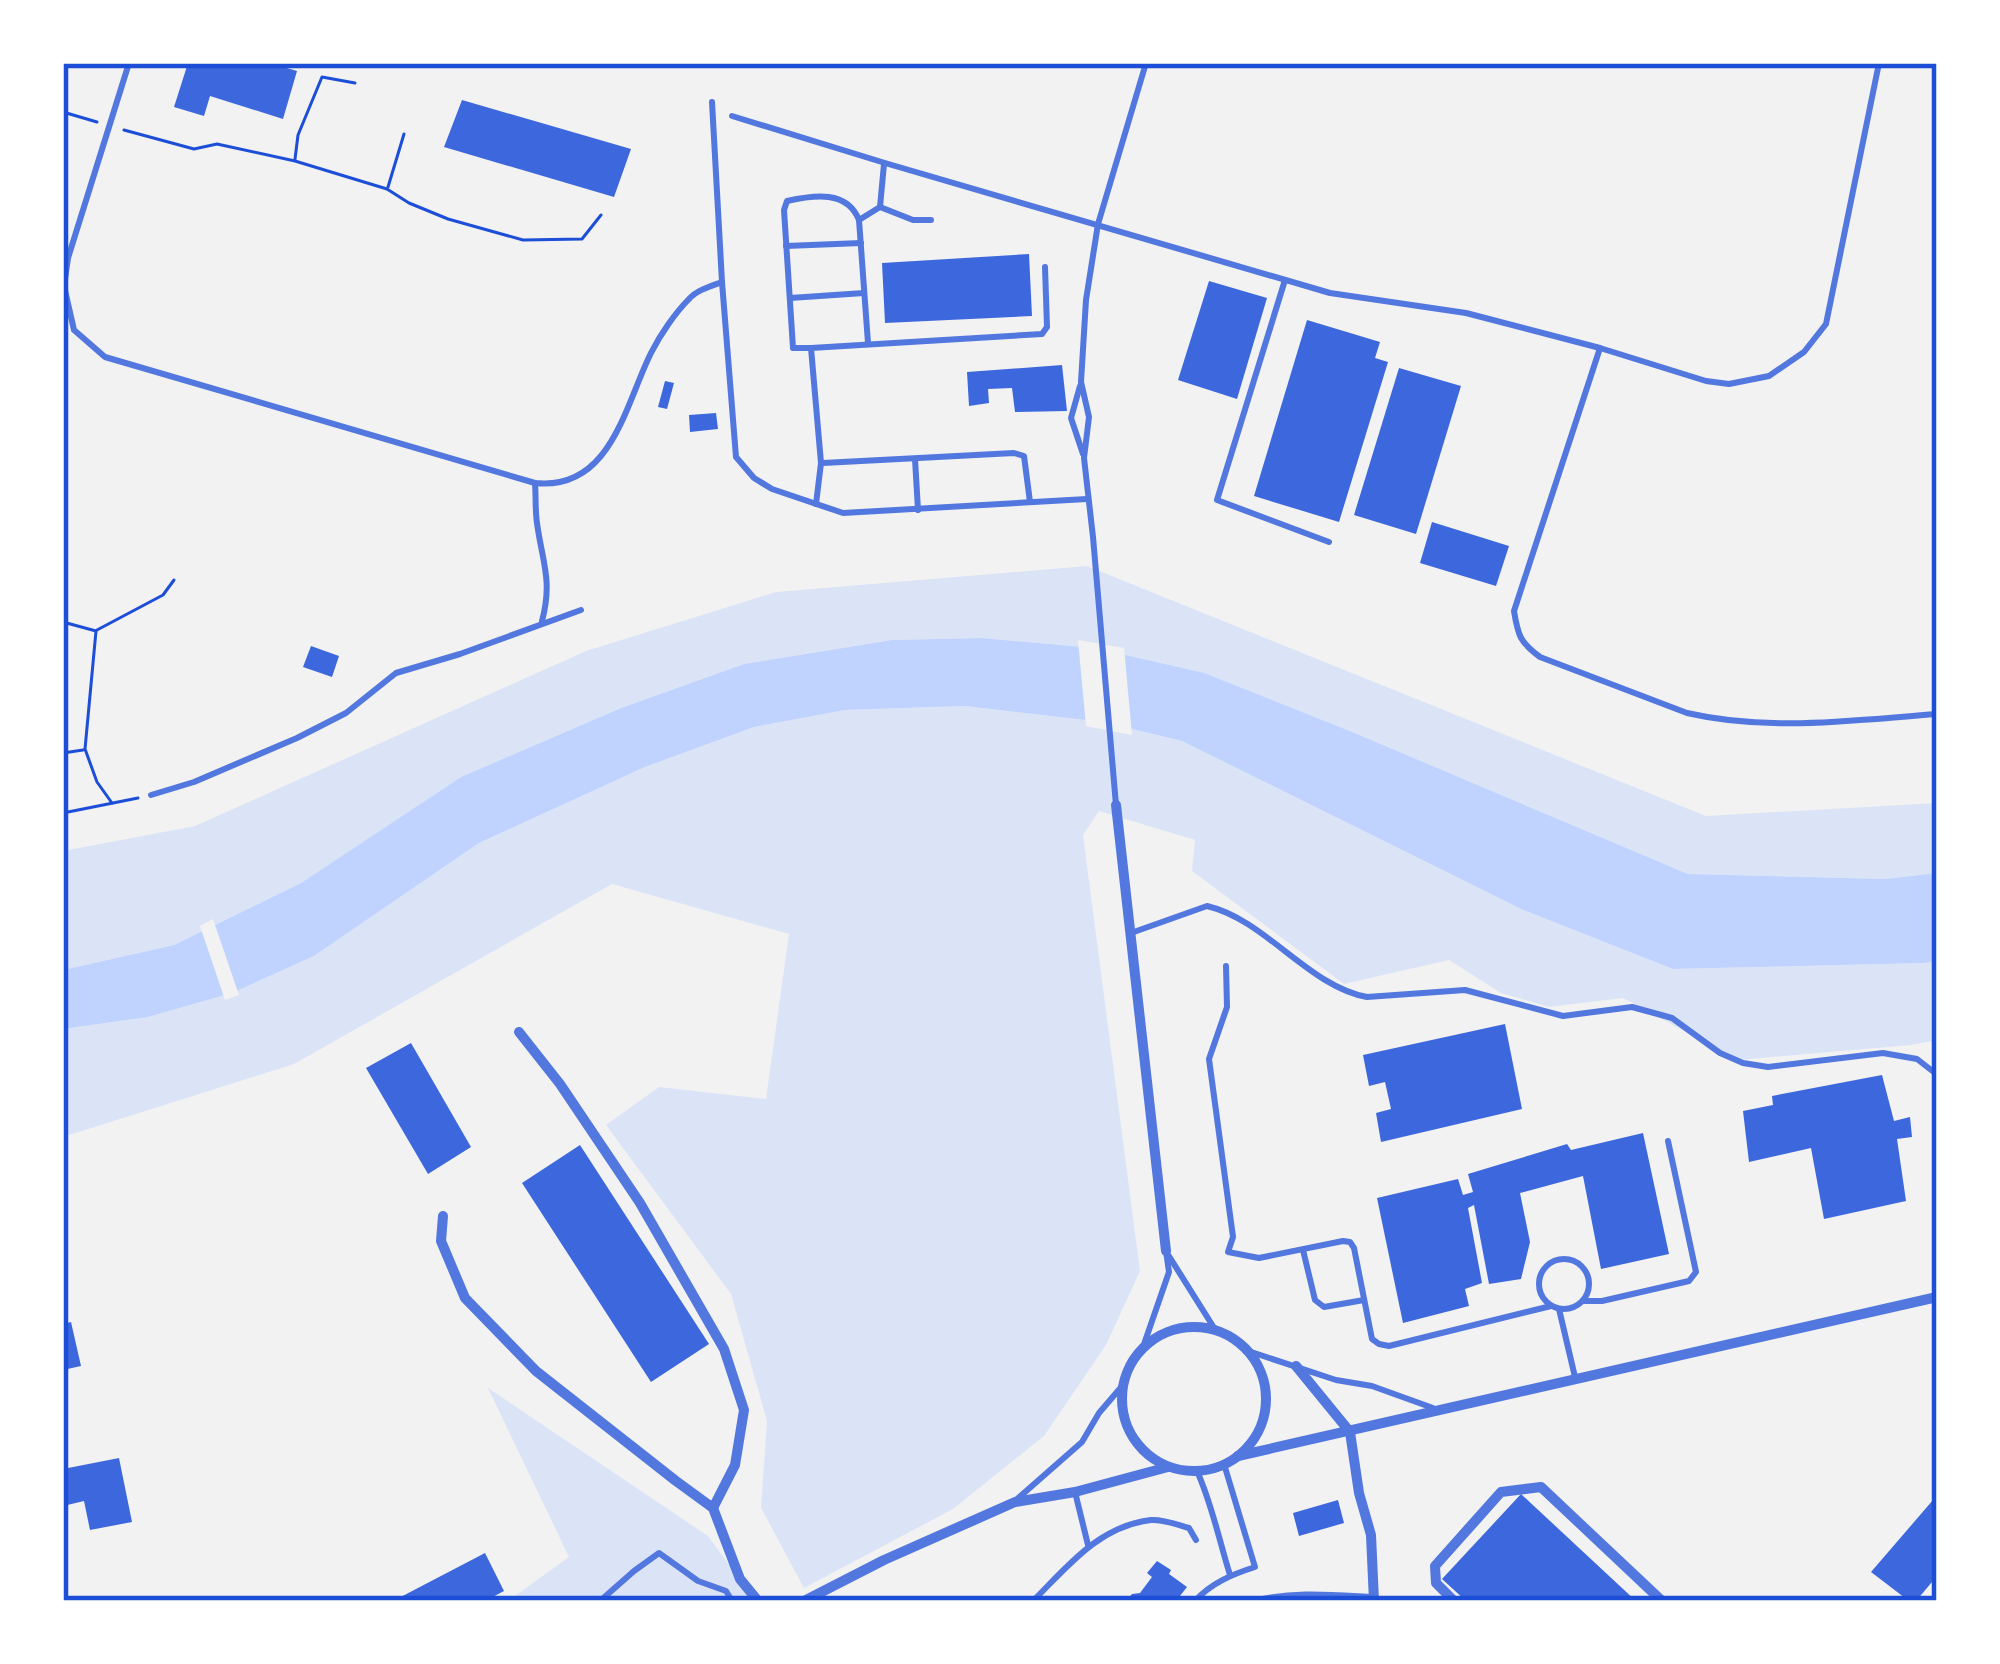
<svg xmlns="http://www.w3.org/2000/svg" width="2000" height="1664" font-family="'Work Sans',sans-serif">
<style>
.green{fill:#dbe4f7}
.water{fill:#bfd3fe}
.pier{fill:#f2f2f2}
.building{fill:#3d67dc}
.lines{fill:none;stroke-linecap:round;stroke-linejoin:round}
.path{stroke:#1d4ed8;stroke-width:3}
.service{stroke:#5277de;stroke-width:6}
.minor{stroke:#5277de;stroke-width:10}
.neatline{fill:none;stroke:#1d4ed8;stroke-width:4.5}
</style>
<rect width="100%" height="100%" fill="#f2f2f2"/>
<!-- green -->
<g class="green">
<polygon points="1087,566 1706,816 1937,803 1937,873 1885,879 1688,874 1357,734 1094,648 982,638 892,640 744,664 621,708 461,777 301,883 174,945 63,970 63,851 195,826 586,651 776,592"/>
<polygon points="965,706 1103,722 1182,741 1521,909 1673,969 1923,963 1937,961 1937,1040 1911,1045 1738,1060 1623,998 1549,1007 1501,993 1449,960 1344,984 1192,871 1195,840 1099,811 1083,835 1140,1271 1106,1345 1044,1436 953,1509 804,1588 761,1508 767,1421 731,1294 606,1125 659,1087 766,1099 789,934 612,884 294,1064 63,1137 63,1029 148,1017 232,993 314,956 479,843 645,767 754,727 845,710"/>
<polygon points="488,1388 708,1536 753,1597 746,1601 508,1601 569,1557"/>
</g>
<!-- water -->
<polygon class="water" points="982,638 1094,648 1204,673 1357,734 1688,874 1885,879 1937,873 1937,961 1924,963 1673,969 1521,909 1182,741 1103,722 965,706 845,710 754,727 645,767 479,843 314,956 232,993 148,1017 63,1029 63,970 174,945 301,883 461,777 621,708 744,664 892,640"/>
<!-- pier -->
<g class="pier">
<polygon points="1078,640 1124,648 1132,735 1086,726"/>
<polygon points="213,919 239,995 225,1000 200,926"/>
</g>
<!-- building -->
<g class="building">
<polygon points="188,63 270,63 297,71 283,119 210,96 204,116 174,107"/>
<polygon points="462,100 631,149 614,197 444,147"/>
<polygon points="1029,254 1032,316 885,323 882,263"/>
<polygon points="1209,281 1267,298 1237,399 1178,380"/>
<polygon points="1307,320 1380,342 1375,358 1388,362 1339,522 1254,496"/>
<polygon points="1062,365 1067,411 1015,412 1012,388 988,389 989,403 969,406 967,372"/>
<polygon points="1399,368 1461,386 1416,534 1354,515"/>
<polygon points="665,381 674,383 667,409 658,407"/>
<polygon points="716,413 718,429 690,432 689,415"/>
<polygon points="1432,522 1509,546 1496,586 1420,563"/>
<polygon points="311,646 339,656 332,677 303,667"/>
<polygon points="1505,1024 1522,1109 1381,1142 1376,1113 1391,1109 1385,1082 1369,1086 1363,1055"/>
<polygon points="411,1043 471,1147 428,1174 366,1068"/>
<polygon points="1882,1075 1894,1121 1910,1117 1912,1137 1897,1139 1906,1201 1824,1219 1811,1148 1749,1162 1743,1111 1773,1105 1772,1096"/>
<polygon points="1643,1133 1669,1254 1601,1269 1583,1176 1520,1193 1530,1242 1521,1279 1489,1284 1474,1205 1468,1208 1482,1283 1465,1289 1469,1306 1403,1323 1377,1198 1458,1179 1463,1195 1473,1192 1468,1174 1567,1144 1571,1150"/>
<polygon points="580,1145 709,1344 651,1382 522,1183"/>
<polygon points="71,1322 81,1366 63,1370 63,1324"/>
<polygon points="119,1458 132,1522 90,1530 84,1501 63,1506 63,1469"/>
<polygon points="1521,1494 1636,1601 1466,1601 1442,1579"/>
<polygon points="1338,1500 1344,1523 1299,1536 1293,1513"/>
<polygon points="1933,1500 1937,1503 1937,1576 1916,1601 1909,1601 1871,1572"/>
<polygon points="485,1553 504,1591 485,1601 393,1601"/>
<polygon points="1157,1561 1171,1570 1169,1574 1187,1587 1176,1601 1126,1601 1132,1594 1140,1593 1152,1577 1147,1573"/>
</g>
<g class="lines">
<!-- path -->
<g class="path">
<polyline points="63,112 97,122"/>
<polyline points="124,130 194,149 217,144 295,161 387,189 409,203 448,219 523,240 582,239 601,215"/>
<polyline points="295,159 298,135 322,77 355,83"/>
<polyline points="388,187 404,134"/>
<polyline points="63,622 96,631 85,749 97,782 112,803"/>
<polyline points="97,630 163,595 174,580"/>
<polyline points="63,753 83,750"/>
<polyline points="63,813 138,798"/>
</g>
<!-- service -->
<g class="service">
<path d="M 129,63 L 68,258 L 64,286 L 74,330 L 105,357 L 535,483 C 611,491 625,405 651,353 C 660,335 675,313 689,299 C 697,290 711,286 722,282"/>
<polyline points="712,102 722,282 736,457 754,478 772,489 843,513 1087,499"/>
<polyline points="732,116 885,163 1330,293 1466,313 1600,348 1706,381 1729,384 1769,376 1804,352 1826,324 1879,63"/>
<polyline points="880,207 913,220 931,220"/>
<polyline points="859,220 880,207 884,164"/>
<polyline points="786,246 861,243"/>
<polyline points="1285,280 1217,500 1329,542"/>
<polyline points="790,298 864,293"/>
<path d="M 811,348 L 793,348 L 784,210 L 787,201 C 814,195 847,190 859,220 L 868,343"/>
<path d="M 1600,348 L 1514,611 C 1518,636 1520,642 1540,657 L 1687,713 C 1769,732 1854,720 1937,714"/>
<polyline points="1080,386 1071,418 1083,454"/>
<polyline points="915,459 918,510"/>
<polyline points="823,463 1014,453 1024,456 1030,502"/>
<path d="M 535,483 C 536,496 535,510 537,523 C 542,561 553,580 542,621"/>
<polyline points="816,504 821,463 811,348 1042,334 1047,327 1045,267"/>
<polyline points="151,795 194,782 297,738 346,713 396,673 460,654 581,610"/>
<polyline points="1116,805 1093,537 1084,458 1089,417 1081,382 1086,300 1098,224 1146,63"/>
<path d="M 1131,933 L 1207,906 C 1266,920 1308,986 1367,997 L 1465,990 L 1563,1016 L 1632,1007 L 1672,1018 L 1720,1053 L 1743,1063 L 1768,1067 L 1883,1053 L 1917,1059 L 1935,1073"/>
<polyline points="1226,966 1227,1007 1209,1059 1233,1237 1228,1252 1259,1258 1343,1241 1350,1242 1354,1248 1372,1339 1379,1344 1389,1346 1551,1306"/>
<polyline points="1303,1250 1315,1300 1324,1307 1364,1300"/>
<polyline points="1167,1253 1216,1331"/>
<circle cx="1564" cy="1284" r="25"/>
<polyline points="1583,1301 1602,1301 1689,1281 1696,1272 1668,1141"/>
<polyline points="1559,1309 1575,1377"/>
<polyline points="1142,1350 1169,1272 1166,1251"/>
<polyline points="1245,1350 1336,1380 1372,1386 1433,1408"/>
<path d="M 1197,1471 C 1212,1504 1219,1540 1230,1575"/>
<polyline points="1075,1492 1088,1545"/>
<polyline points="1016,1500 1082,1442 1099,1413 1123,1385"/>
<polyline points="600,1601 634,1571 659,1553 698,1581 726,1591 732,1601"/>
<path d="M 1033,1601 C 1068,1566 1099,1526 1151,1520 C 1163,1519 1178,1525 1189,1528 L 1196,1540"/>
<path d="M 1195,1601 C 1211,1583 1233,1574 1255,1567 L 1224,1464"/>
<path d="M 1253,1601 C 1293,1591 1333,1595 1374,1597"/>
</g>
<!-- minor -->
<g class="minor">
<polyline points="1116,805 1166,1251"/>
<polyline points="519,1032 560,1084 640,1203 724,1349 744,1410 735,1465 713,1508"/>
<polyline points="443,1216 441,1241 465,1298 536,1371 676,1481 713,1508 740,1579 758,1601"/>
<circle cx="1194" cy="1399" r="72"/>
<polyline points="1296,1366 1350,1432 1359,1493 1371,1535 1374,1601"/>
<polyline points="1238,1456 1937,1297"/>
<polyline points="804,1601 884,1560 1015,1502 1075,1492 1168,1467"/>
<polyline points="1454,1601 1436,1583 1435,1566 1501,1492 1541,1487 1662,1601"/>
</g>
</g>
<!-- border -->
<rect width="2000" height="1664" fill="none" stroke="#ffffff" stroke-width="132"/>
<rect x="66" y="66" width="1868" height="1532" class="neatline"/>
</svg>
